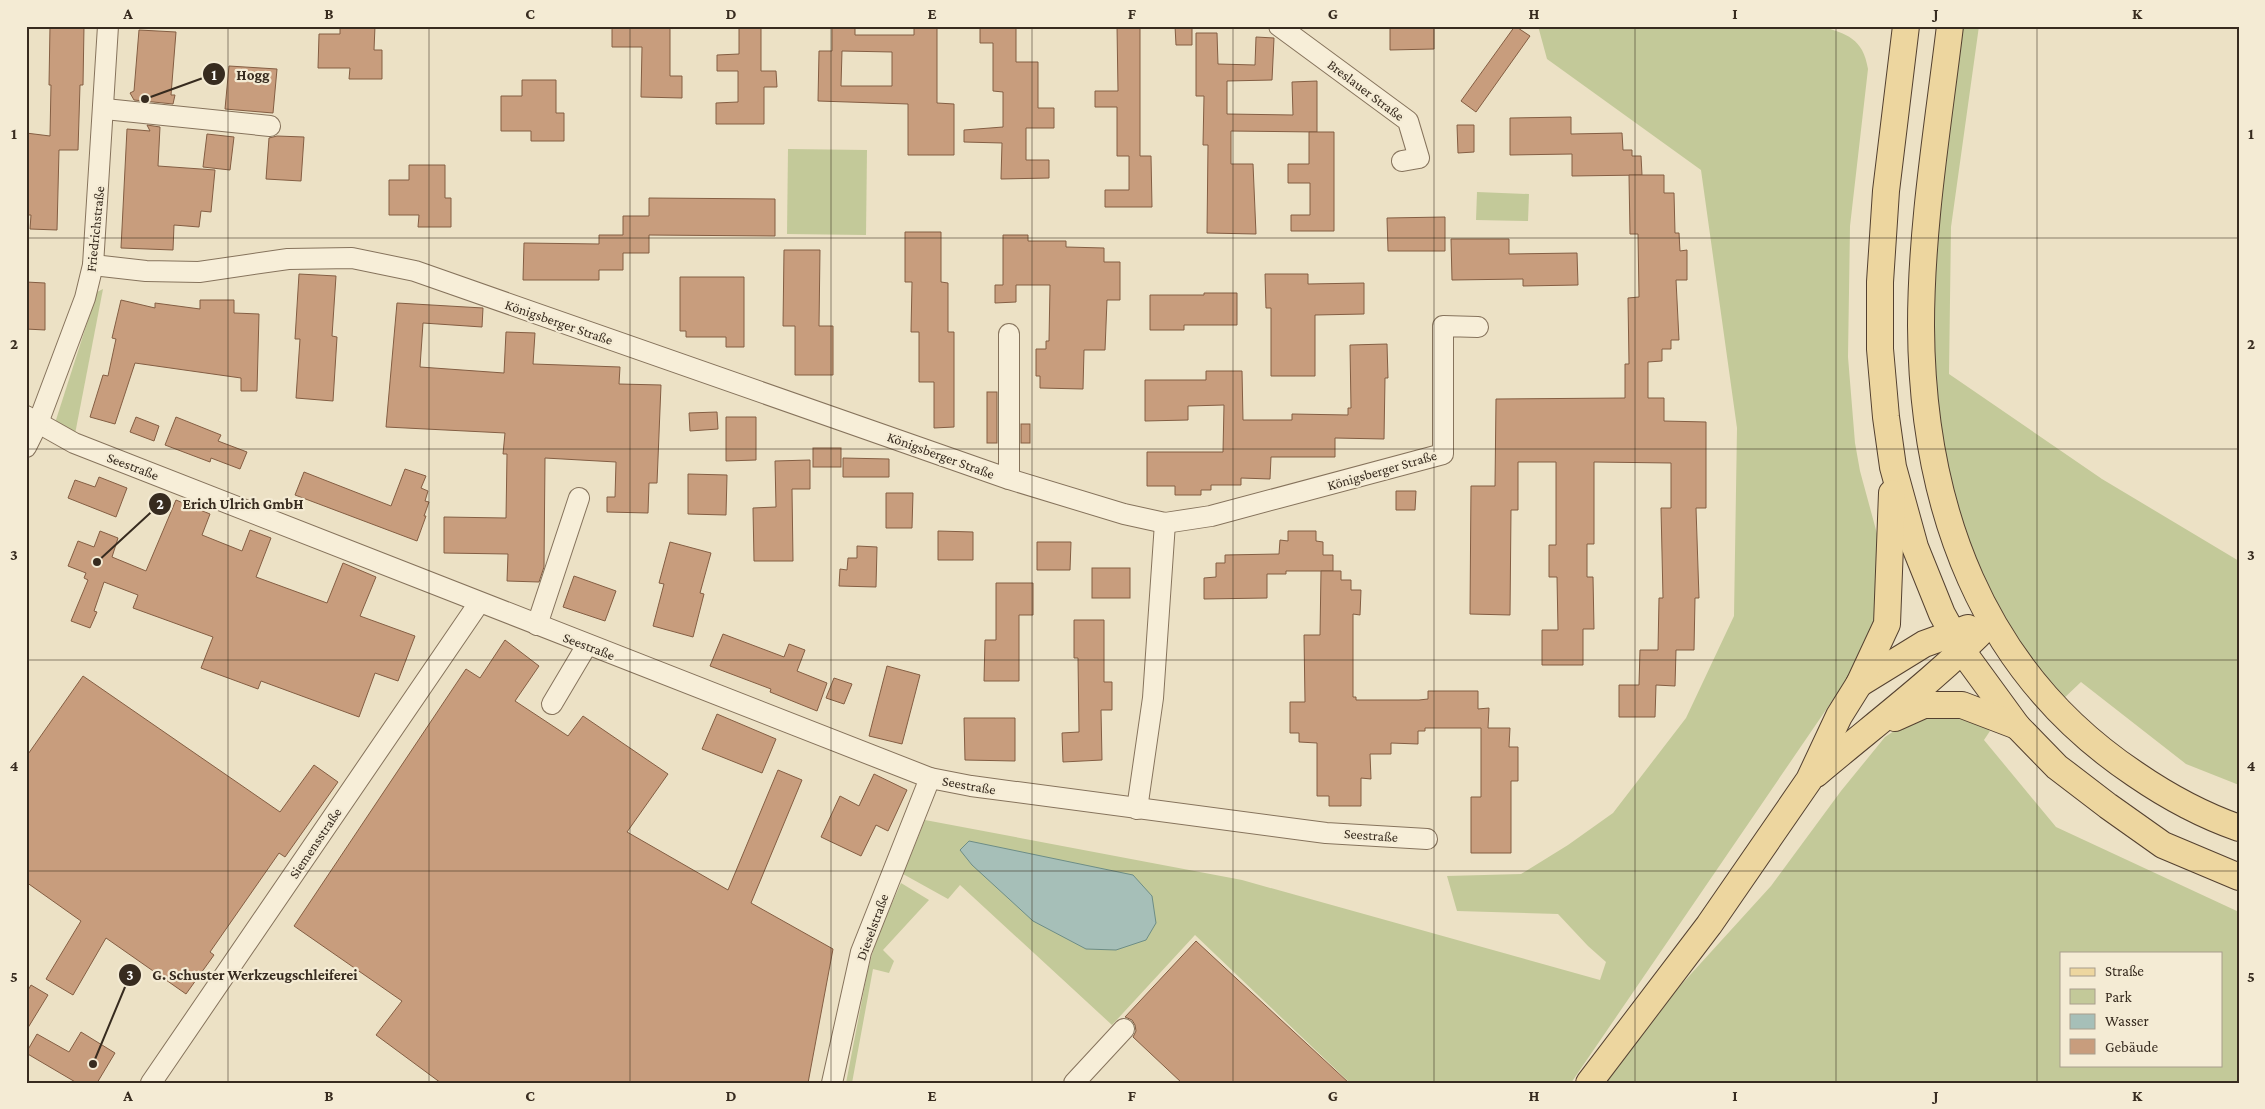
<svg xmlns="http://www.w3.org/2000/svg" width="2265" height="1109" font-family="'Crimson Pro',serif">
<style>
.green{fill:#c3c999;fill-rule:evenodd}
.water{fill:#a6bfb8;stroke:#6d8d86}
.building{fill:#c89d7d;stroke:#845e43;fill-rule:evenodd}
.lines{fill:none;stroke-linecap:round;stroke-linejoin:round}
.minor-casing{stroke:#86735c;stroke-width:22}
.major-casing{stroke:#544130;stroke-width:28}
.minor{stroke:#f7eed8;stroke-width:20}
.major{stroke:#edd69f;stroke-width:26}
.grid{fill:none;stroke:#372b1f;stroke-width:1;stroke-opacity:0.55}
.labels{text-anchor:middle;stroke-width:4.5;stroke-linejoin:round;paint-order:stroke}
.street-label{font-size:14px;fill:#372b1f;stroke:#f4ebd4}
.leader{fill:none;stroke:#372b1f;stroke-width:2}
.callout-dot{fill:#372b1f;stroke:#f4ebd4;stroke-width:2}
.mark-label{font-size:15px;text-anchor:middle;font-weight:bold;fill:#fff}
.callout-label{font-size:15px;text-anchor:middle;font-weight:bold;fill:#372b1f;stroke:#f4ebd4;stroke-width:4.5;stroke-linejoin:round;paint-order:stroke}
.neatline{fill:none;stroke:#372b1f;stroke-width:2}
.grid-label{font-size:16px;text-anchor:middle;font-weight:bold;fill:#372b1f}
</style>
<rect width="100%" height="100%" fill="#ece1c5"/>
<!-- green -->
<g class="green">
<path d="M 1538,26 L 1820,26 C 1847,34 1863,38 1868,69 L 1850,226 L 1848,357 L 1855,443 L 1860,471 L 1879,541 L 1875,624 L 1858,663 L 1571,1083 L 1350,1083 L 1195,935 L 1112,1025 L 960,885 L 948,899 L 903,874 L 925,820 L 1242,880 L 1600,980 L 1606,962 L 1588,946 L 1558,914 L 1457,911 L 1447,876 L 1521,874 L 1568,845 L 1613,813 L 1686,718 L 1734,616 L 1737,428 L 1701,170 L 1547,59 Z"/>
<polygon points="1958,26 1979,26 1951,227 1949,374 2102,479 2239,561 2239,785 2186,764 2081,682 2061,701 1993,607 1963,532 1944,466 1932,374 1938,194"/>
<polygon points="788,149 867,150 866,235 787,234"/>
<polygon points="1477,192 1529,194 1528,221 1476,220"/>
<polygon points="103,289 75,434 55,423 97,292"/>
<path d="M 1945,712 L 1973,719 L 1990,731 L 1984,740 L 2056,827 L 2239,912 L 2239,1083 L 1606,1083 L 1680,986 L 1771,886 L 1841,791 L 1885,737 L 1912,719 ZM 2061,953 L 2221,953 L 2221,1065 L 2061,1065 Z"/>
<polygon points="901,883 929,900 883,950 894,961 889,973 873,969 852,1083 846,1083 868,969 877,937"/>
</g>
<!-- water -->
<polygon class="water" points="969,841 1133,875 1152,896 1156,923 1146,940 1116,950 1086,949 1033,921 972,865 960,850"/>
<!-- building -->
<g class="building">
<polygon points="50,26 84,26 83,85 80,85 78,150 59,150 57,230 30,229 31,215 26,215 26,133 50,136 51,85 49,85"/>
<polygon points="340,26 375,26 374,50 382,50 382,79 349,79 350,68 318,68 319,34 340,34"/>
<polygon points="612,26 670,26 670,76 682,76 682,98 641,97 642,47 612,47"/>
<polygon points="739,26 761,26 761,71 776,71 777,87 764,87 764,124 716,124 716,103 738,102 738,71 717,71 717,55 739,54"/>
<path d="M 832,26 L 855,26 L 855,35 L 914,35 L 914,26 L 937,26 L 937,103 L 954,104 L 954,155 L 908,155 L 908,104 L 818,101 L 819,51 L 832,51 ZM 842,51 L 892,52 L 892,86 L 841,86 Z"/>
<polygon points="992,26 1016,26 1016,62 1038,62 1038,108 1054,108 1054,128 1026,128 1026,160 1049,160 1049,178 1001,179 1002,143 964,142 964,130 1003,127 1003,92 993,91 993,43 980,43 980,27"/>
<polygon points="1117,26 1140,26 1140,156 1151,156 1152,207 1105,207 1105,190 1129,190 1129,156 1117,156 1117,107 1095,107 1095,91 1118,91"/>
<polygon points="1175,26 1192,26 1192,45 1176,45"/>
<polygon points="1390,26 1434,26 1434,49 1390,50"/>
<polygon points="1515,26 1530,36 1476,112 1461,101"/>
<polygon points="139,30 176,32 171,95 175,95 173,104 134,100 130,93 134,91"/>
<polygon points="1196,33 1217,33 1218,64 1255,65 1256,37 1274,38 1272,80 1227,81 1227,114 1293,115 1292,82 1317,81 1317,132 1231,131 1231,164 1253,164 1256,234 1207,233 1208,145 1203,145 1204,96 1196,96"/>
<polygon points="229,66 277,69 273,113 225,109"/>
<polygon points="522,80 556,80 556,113 564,113 564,141 531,141 531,131 501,131 501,96 522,96"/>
<polygon points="1571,117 1571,134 1622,133 1623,150 1632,150 1632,156 1641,156 1642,175 1572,176 1572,154 1510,155 1510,118"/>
<polygon points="147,125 160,127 158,166 215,170 211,212 201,211 199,227 174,225 173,250 121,248 127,129 150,131"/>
<polygon points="1457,125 1474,125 1474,152 1458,153"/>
<polygon points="1309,132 1334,132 1334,231 1291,231 1291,215 1310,215 1310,183 1288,183 1288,164 1309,164"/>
<polygon points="207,134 234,137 230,170 203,167"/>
<polygon points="277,136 304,137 301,181 266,179 269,138"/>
<polygon points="409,165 445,165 445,198 451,198 451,227 418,227 419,215 389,215 389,180 409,180"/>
<polygon points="1629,175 1664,175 1664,193 1674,193 1675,233 1679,233 1680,251 1687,250 1687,280 1676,280 1679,340 1671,340 1671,349 1662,349 1662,361 1648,362 1648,398 1664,398 1664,421 1706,422 1706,508 1696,508 1699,598 1695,598 1694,650 1676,650 1675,686 1656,685 1655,717 1619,717 1619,685 1639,685 1640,650 1658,650 1659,598 1663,598 1661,508 1671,508 1671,463 1594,462 1594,544 1587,544 1587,577 1593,577 1594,629 1583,629 1583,665 1542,665 1542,630 1558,630 1557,577 1549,577 1549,545 1556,545 1556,462 1518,462 1518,510 1511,510 1510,615 1470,614 1471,486 1495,486 1496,399 1625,398 1625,364 1629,364 1628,298 1639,297 1638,234 1630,234"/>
<polygon points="649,198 775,199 775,236 649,235 649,253 623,253 623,270 599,270 599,280 523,280 524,243 599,244 599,235 623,235 623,216 649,216"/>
<polygon points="1445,217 1445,251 1388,251 1387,218"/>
<polygon points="905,232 941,232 941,282 948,283 948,332 954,332 954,427 934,428 934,382 919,382 919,332 911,332 912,282 905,282"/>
<polygon points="1003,235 1028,235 1028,241 1066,241 1066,247 1104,248 1104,262 1120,262 1120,300 1107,300 1105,350 1084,350 1083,389 1040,388 1040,376 1036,376 1036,349 1046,349 1046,341 1049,341 1050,285 1016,285 1016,302 995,303 995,285 1003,285"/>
<polygon points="1451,239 1509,239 1509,254 1577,253 1578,285 1523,286 1523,279 1452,280"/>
<polygon points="784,250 820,250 819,326 833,326 833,375 795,375 795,326 783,326"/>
<polygon points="299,274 336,276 332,336 337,337 333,401 296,398 300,339 295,339"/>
<polygon points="1265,274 1308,274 1308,284 1364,283 1364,314 1315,315 1315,376 1271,376 1271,308 1266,308"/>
<polygon points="680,277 744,277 744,347 726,347 726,337 686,337 686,331 680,331"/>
<polygon points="26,282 45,283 45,330 26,329"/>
<polygon points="1204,293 1237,293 1237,325 1184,325 1184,330 1150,330 1150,295 1204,295"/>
<polygon points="121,300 155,308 155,303 200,309 200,300 234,300 234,313 259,314 257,391 241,391 241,378 135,363 115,424 90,417 103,375 108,376 116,339 112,338"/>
<polygon points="397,303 483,308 482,327 423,323 420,367 504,373 506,332 535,333 533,364 620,367 619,384 661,385 657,483 649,483 648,513 607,512 607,497 615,497 616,462 545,458 544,567 539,582 507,581 508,554 444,553 444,517 506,518 507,454 503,454 505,433 386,427"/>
<polygon points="1387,344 1388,378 1385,378 1384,439 1335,438 1335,457 1271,457 1270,479 1241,478 1241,485 1211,485 1211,490 1201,490 1201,495 1175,495 1175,486 1147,486 1147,452 1223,452 1224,405 1188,406 1188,420 1145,421 1145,380 1206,380 1206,371 1242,371 1243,420 1292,420 1292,414 1348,415 1348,408 1351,408 1350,345"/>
<rect x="987" y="392" width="10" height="51"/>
<polygon points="717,412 718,429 690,431 689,413"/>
<polygon points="136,417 159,426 154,441 130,432"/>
<polygon points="176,417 221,435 218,441 247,452 240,469 211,458 210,462 165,445"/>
<polygon points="726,417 756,417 756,460 726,461"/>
<rect x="1021" y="424" width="9" height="19"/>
<rect x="813" y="448" width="28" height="19"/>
<polygon points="843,458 889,459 889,477 843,477"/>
<polygon points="810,460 810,489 792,489 793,561 754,561 753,508 776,507 775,461"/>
<polygon points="405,469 426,476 421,488 428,491 425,501 429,502 424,516 426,516 417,541 295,495 304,472 391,506"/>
<polygon points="688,474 727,475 726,515 688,514"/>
<polygon points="99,477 127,488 116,517 68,498 75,480 95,487"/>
<polygon points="1396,491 1416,491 1415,510 1396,510"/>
<polygon points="886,493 913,493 912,528 886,528"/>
<polygon points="176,500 210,514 202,535 242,551 250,530 271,538 256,577 327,603 343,563 376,577 360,616 415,636 398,681 375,673 359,717 261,681 258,689 201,668 213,637 133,608 138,595 104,582 94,611 97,612 90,628 71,621 88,580 84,578 86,573 68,566 78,541 94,547 100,531 118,538 112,557 146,571"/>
<polygon points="938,531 973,532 973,560 938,560"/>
<polygon points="1288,531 1316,531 1316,541 1323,542 1323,555 1333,555 1333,571 1286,571 1286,574 1267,574 1267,598 1204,599 1204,578 1216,577 1216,563 1225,563 1225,555 1279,554 1280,540 1288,541"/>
<polygon points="670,542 711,553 700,593 704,594 693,637 653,626 664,584 659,583"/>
<polygon points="1037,542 1071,542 1070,570 1037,570"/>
<polygon points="857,546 877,547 876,587 839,586 840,569 847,570 848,558 857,558"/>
<rect x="1092" y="568" width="38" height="30"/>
<polygon points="1321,571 1341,571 1341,580 1351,580 1351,590 1361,590 1360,615 1353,614 1353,697 1356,697 1356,700 1419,700 1428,699 1428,691 1478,691 1478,709 1489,708 1488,728 1510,728 1509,747 1518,747 1518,781 1511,781 1511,853 1471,853 1471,797 1481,797 1481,728 1425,728 1425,731 1418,731 1418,744 1391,743 1391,754 1370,754 1371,779 1361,778 1361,806 1329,806 1329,796 1317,796 1317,743 1299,742 1299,733 1290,733 1290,702 1305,702 1304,635 1320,635"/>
<polygon points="574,576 616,591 605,621 563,607"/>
<polygon points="996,583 1033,583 1033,615 1019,615 1019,681 984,681 985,640 996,640"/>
<polygon points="1074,620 1104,620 1104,682 1112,682 1112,710 1101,710 1102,760 1063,762 1062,733 1079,732 1078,658 1074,658"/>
<polygon points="723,634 784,657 789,644 805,650 797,671 827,683 817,711 770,692 771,689 710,666"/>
<polygon points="505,640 539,666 515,701 568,736 583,716 668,774 627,832 728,890 778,770 802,780 751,903 833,949 808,1083 441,1083 376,1035 402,1001 294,926 466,669 480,678"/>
<polygon points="887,666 920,675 902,744 869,736"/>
<polygon points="83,676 280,812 314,765 338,782 285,857 279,853 210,952 214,955 186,994 106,938 73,995 46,979 81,921 26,882 26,757"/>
<polygon points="834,678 852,684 844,704 826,698"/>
<polygon points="717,714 776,739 762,773 702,749"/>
<polygon points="964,718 1015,718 1015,761 965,760"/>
<polygon points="874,774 907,790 888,831 876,825 861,856 821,837 840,796 859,806"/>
<polygon points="1196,941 1349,1083 1182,1083 1133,1037 1136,1031 1135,1025 1132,1020 1125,1017"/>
<polygon points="31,985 48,995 26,1031 26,994"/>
<polygon points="81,1032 115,1053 97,1083 77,1083 26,1053 37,1034 69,1052"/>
</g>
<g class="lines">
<defs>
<g id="minor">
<polyline points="1279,26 1408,121 1419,158 1402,161"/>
<polyline points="105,109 270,126"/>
<polyline points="93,265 146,271 199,272 288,259 352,258 415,271 1009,479 1124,514 1165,523 1211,516 1443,454 1443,326 1478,327"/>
<polyline points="26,416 74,443 930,778 971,786 1326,833 1427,839"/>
<polyline points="26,447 38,423 85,298 93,265 108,26"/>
<polyline points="1009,479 1009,334"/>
<polyline points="537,625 579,498"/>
<polyline points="552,704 587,645"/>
<polyline points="1137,809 1153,698 1165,523"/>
<polyline points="151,1083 479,603"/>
<polyline points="832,1083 861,952 930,778"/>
<polyline points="1074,1083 1124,1029"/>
</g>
<g id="major">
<polyline points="1906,26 1886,191 1880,282 1880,349 1886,417 1893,467 1915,547 1942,614 1963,652 2017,726 2057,767 2108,806 2163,845 2239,877"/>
<path d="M 1950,26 C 1938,126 1921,226 1921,326 C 1922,506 1981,671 2135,774 C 2167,796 2202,815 2239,828"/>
<polyline points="1859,684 1924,644 1968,628"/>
<polyline points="1895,718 1924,705 1962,705 2017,726"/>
<path d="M 1816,774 C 1875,724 1937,678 1991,622"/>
<polyline points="1589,1083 1709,925 1809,780 1839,716 1859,684 1887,624 1892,493"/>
</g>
</defs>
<!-- minor casing -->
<use href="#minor" class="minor-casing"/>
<!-- major casing -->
<use href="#major" class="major-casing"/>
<!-- minor -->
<use href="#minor" class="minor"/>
<!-- major -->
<use href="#major" class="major"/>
</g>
<!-- grid -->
<path class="grid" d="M 228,26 L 228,1083M 429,26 L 429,1083M 630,26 L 630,1083M 831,26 L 831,1083M 1032,26 L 1032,1083M 1233,26 L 1233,1083M 1434,26 L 1434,1083M 1635,26 L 1635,1083M 1836,26 L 1836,1083M 2037,26 L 2037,1083M 26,238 L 2239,238M 26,449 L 2239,449M 26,660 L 2239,660M 26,871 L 2239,871"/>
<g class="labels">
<!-- street labels -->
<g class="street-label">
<text transform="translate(1366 90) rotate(37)" y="5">Breslauer Straße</text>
<text transform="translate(95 229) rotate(-84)" y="5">Friedrichstraße</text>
<text transform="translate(559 322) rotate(19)" y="5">Königsberger Straße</text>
<text transform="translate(941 455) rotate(20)" y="5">Königsberger Straße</text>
<text transform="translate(133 466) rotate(21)" y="5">Seestraße</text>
<text transform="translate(1382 470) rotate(-16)" y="5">Königsberger Straße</text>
<text transform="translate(589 646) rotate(21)" y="5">Seestraße</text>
<text transform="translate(969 785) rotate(10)" y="5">Seestraße</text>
<text transform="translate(1371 835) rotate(4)" y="5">Seestraße</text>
<text transform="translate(315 843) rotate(-56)" y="5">Siemensstraße</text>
<text transform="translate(872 927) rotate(-70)" y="5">Dieselstraße</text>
</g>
</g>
<!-- callouts -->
<path class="leader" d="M145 99L214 74M97 562L160 504M93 1064L130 975"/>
<g class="callout-dot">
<circle cx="145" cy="99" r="5"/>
<circle cx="97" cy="562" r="5"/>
<circle cx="93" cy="1064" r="5"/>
<circle cx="214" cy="74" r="12"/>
<circle cx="160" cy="504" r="12"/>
<circle cx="130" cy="975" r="12"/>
</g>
<g class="mark-label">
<text x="214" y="80">1</text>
<text x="160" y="509">2</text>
<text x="130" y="980">3</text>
</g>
<g class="callout-label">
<text x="253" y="80">Hogg</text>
<text x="243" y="509">Erich Ulrich GmbH</text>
<text x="255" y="980">G. Schuster Werkzeugschleiferei</text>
</g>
<!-- border -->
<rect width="2265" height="1109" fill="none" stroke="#f4ebd4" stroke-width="55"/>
<!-- legend -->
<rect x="2060" y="952" width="162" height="115" fill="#f4ebd4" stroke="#a89e8c"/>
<rect x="2070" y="968" width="25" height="8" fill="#edd69f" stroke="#a89e8c"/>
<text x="2105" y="976" font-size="15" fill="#372b1f">Straße</text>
<rect x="2070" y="989" width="25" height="15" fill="#c3c999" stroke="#a89e8c"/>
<text x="2105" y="1002" font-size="15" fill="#372b1f">Park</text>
<rect x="2070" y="1014" width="25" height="15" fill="#a6bfb8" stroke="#a89e8c"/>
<text x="2105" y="1026" font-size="15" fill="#372b1f">Wasser</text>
<rect x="2070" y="1039" width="25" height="15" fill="#c89d7d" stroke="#a89e8c"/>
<text x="2105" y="1052" font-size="15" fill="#372b1f">Gebäude</text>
<rect x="28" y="28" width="2210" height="1054" class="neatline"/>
<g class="grid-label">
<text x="128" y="19">A</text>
<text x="329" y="19">B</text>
<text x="530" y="19">C</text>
<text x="731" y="19">D</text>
<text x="932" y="19">E</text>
<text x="1132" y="19">F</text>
<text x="1333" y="19">G</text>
<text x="1534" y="19">H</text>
<text x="1735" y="19">I</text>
<text x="1936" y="19">J</text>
<text x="2137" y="19">K</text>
<text x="14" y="139">1</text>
<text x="2251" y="139">1</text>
<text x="14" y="349">2</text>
<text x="2251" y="349">2</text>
<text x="14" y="560">3</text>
<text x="2251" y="560">3</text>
<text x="14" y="771">4</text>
<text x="2251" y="771">4</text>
<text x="14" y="982">5</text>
<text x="2251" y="982">5</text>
<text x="128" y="1101">A</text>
<text x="329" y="1101">B</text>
<text x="530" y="1101">C</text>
<text x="731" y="1101">D</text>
<text x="932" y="1101">E</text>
<text x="1132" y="1101">F</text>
<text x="1333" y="1101">G</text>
<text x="1534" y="1101">H</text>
<text x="1735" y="1101">I</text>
<text x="1936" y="1101">J</text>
<text x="2137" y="1101">K</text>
</g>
</svg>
